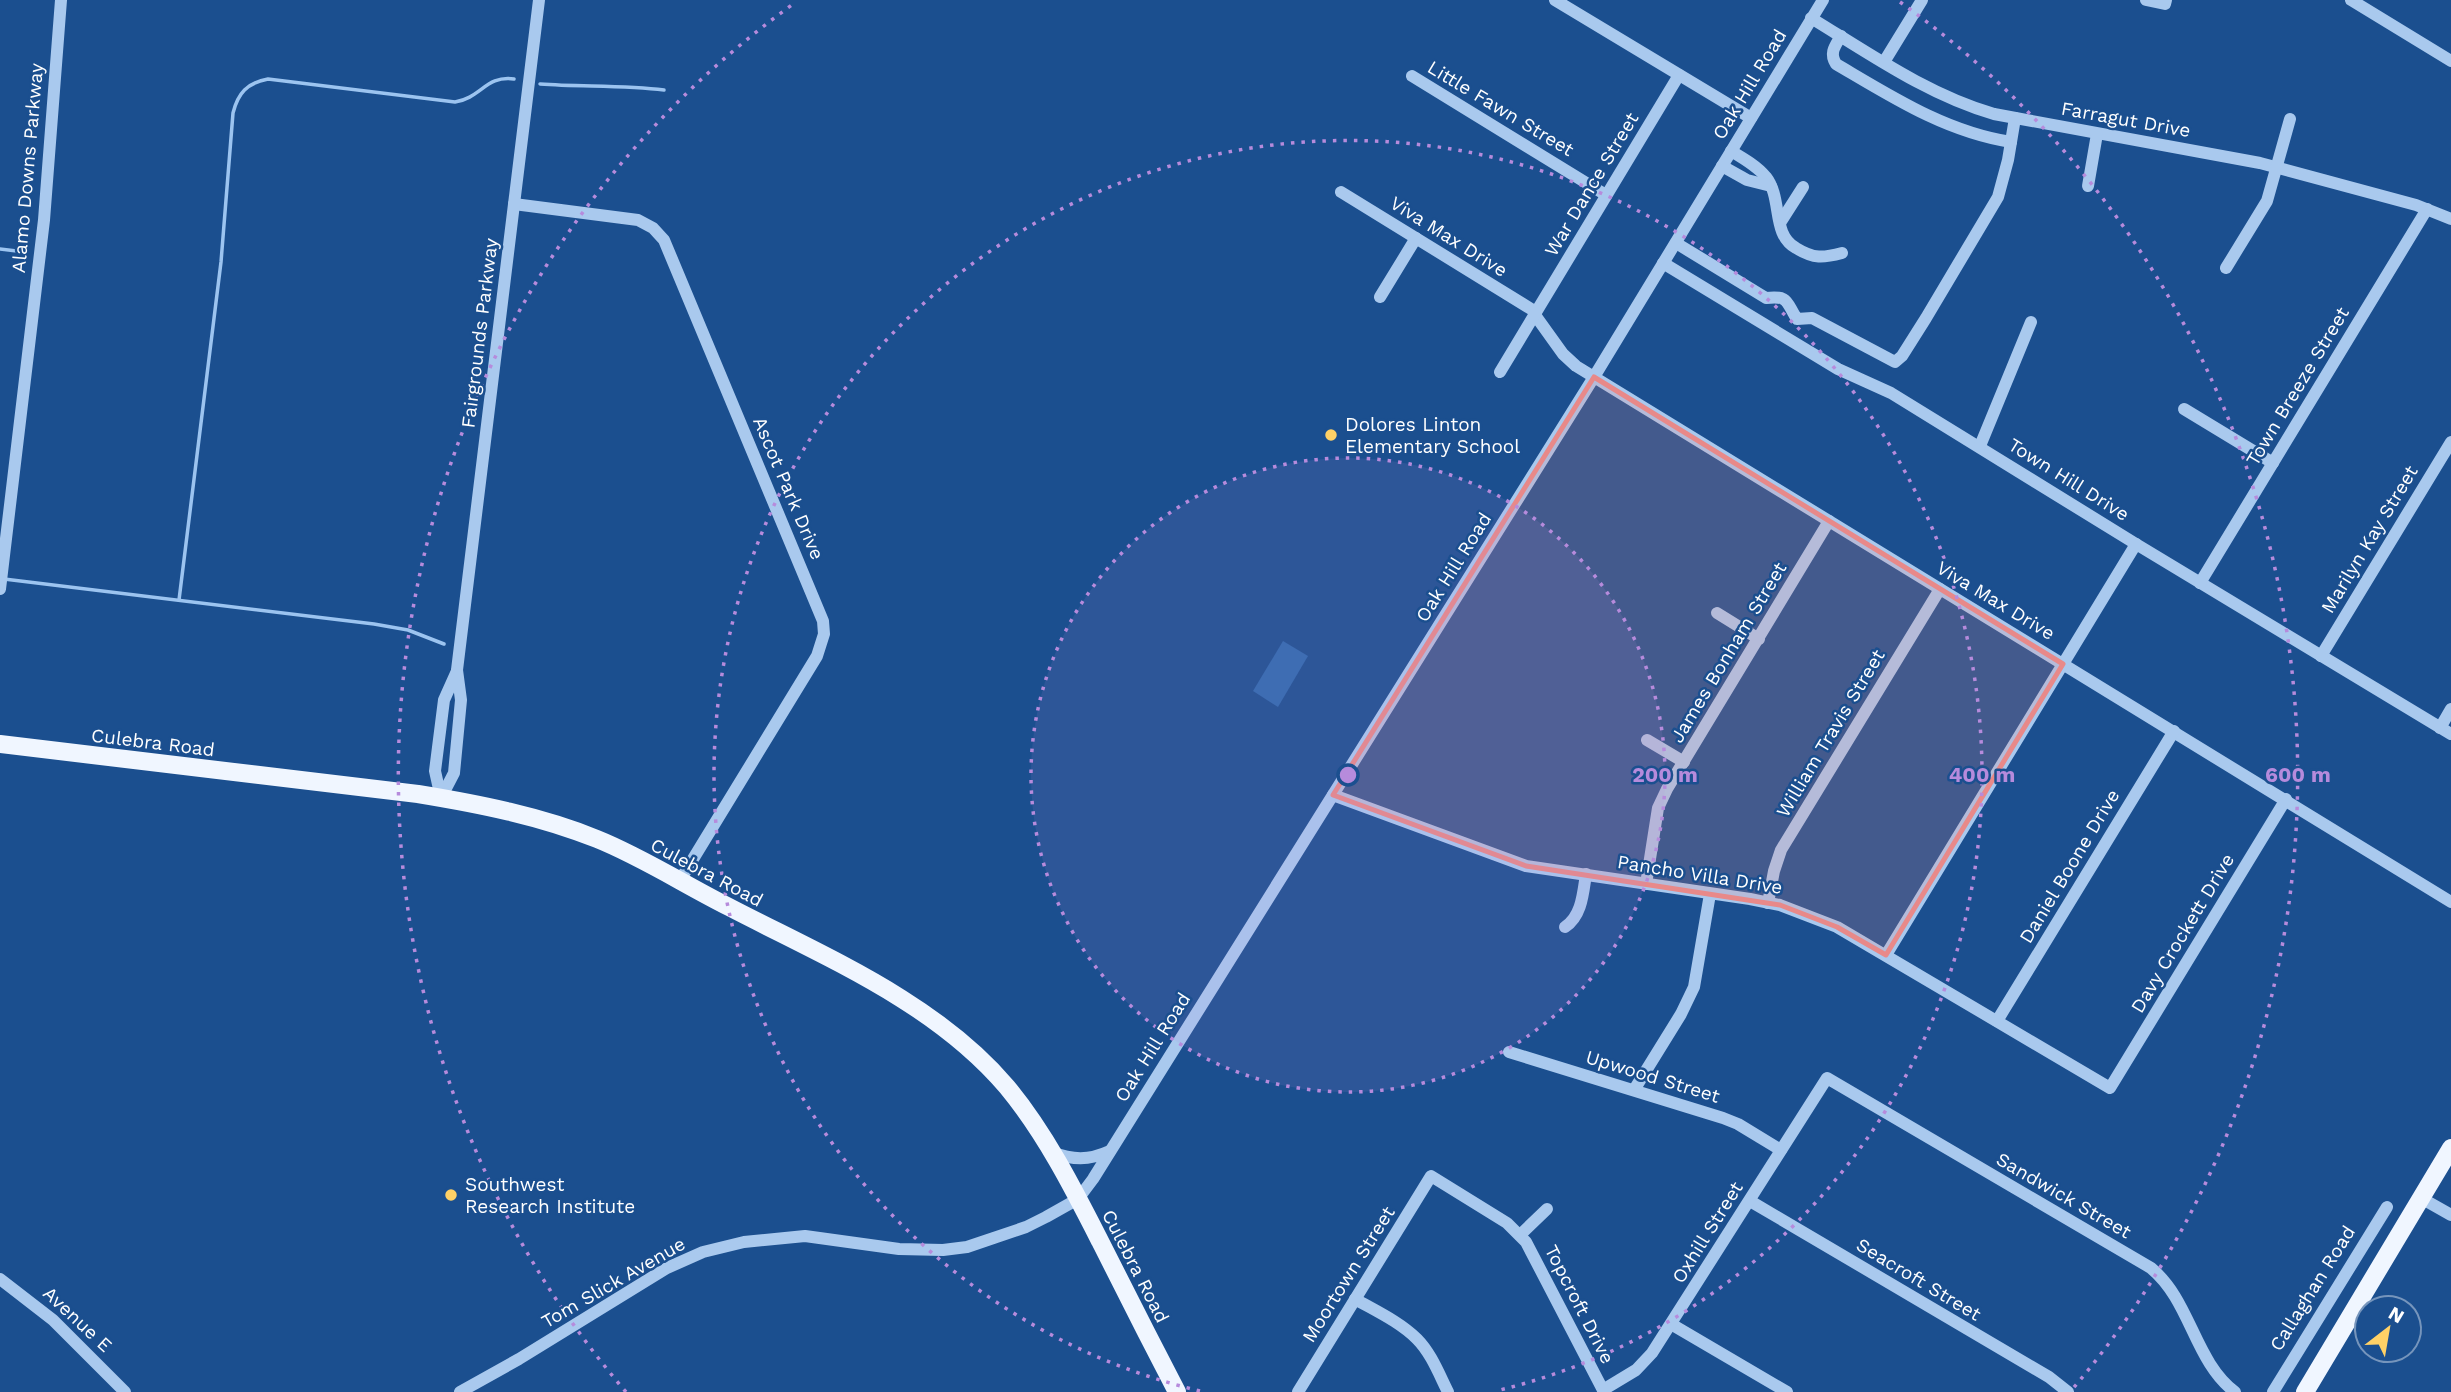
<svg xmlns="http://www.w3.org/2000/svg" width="2451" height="1392" font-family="'Work Sans',sans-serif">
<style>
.green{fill:#2e69ad}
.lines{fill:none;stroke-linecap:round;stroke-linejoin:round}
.stream{stroke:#9cc4f0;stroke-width:3.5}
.minor{stroke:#a9c9ee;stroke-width:12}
.major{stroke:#f0f6ff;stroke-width:18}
.marked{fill:#e88989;fill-opacity:0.2;stroke:#e88989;stroke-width:5;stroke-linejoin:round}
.ring{fill:none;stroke:#b68bdc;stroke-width:3.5;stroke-dasharray:3.5 7}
.poi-dot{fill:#ffd166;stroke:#1b4f8f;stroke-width:2.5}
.labels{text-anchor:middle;stroke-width:5;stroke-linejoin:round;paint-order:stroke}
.street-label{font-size:19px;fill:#fff;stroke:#1b4f8f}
.poi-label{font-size:19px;fill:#fff;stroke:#1b4f8f;text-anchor:start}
.centre{fill:#b68bdc;stroke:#1b4f8f;stroke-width:3.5}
.ring-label{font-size:21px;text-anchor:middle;font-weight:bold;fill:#b68bdc;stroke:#1b4f8f;stroke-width:5;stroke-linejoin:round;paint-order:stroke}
</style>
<rect width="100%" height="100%" fill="#1b4f8f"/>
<!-- green -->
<polygon class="green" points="1283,641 1308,656 1278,707 1253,691"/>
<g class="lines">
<!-- stream -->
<g class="stream">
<path d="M 540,84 C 581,87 624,85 664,90"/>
<polyline points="0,249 25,252"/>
<polyline points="4,579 374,624 408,630 444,644"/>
<path d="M 179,600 L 221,262 L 233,113 C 238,93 247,83 268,79 L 455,102 C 481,98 486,75 514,79"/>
</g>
<!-- minor -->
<g class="minor">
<polyline points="1555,0 1751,118"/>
<polyline points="2146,0 2165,4 2166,0"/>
<polyline points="2351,0 2451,61"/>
<path d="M 1811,18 C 1870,54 1928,95 1994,114 L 2260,163 L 2416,205 L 2451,219"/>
<path d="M 1841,36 C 1835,46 1829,53 1836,64 C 1892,97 1946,132 2011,142"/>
<polyline points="1884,62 1922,0"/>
<polyline points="1412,76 1606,195"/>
<path d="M 1731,151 C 1743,158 1757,166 1766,177 C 1783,199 1771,234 1796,248 C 1814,259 1823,258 1842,253"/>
<polyline points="1722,166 1747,180 1771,186"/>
<polyline points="2088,186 2097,134"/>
<polyline points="1341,192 1536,312"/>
<polyline points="514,204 638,220 653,228 664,240 823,621 824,634 817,656 679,882"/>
<polyline points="1780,223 1803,187"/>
<path d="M 1676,243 L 1766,298 C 1790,295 1786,303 1797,319 L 1812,318 L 1895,362 L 1902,356 L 1926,318 L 1998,197 L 2008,160 L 2015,118"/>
<polyline points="1663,263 1838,369 1891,393 2136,544 2451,734"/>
<polyline points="2226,268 2267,201 2290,119"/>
<polyline points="1380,297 1416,238"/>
<polyline points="1535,315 1563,354 1576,366 2451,902"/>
<polyline points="1500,372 1679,75"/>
<polyline points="2184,409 2273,463"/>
<polyline points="1980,446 2031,322"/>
<polyline points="2200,583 2427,209"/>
<polyline points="0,589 44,220 61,0"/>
<polyline points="1717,613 1759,639"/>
<polyline points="2321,656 2451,442"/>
<polyline points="2440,728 2451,709"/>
<polyline points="1647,740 1684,762"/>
<polyline points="1333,795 1526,866 1750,899 1780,905 1837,927 2110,1088 2286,799"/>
<polyline points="441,798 454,773 461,700 457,670 539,0"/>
<polyline points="441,798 435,771 444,700 457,671"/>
<polyline points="1646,884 1658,808 1667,789 1829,521"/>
<polyline points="1768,903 1774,871 1781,850 1940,589"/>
<path d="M 1565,927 C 1582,916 1583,893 1586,874"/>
<polyline points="1886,955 2136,544"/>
<polyline points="1997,1021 2174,731"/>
<polyline points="1509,1052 1723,1118 1738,1124 1781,1150"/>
<polyline points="1634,1090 1681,1014 1694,987 1710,894"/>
<path d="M 1051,1152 C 1073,1160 1088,1161 1110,1151"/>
<polyline points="2421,1198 2451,1215"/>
<polyline points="1750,1201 2049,1377 2068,1392"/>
<polyline points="1520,1235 1547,1209"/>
<polyline points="0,1279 53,1320 125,1392"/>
<path d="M 1355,1299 C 1376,1311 1400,1322 1417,1339 C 1431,1353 1439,1374 1448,1392"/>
<polyline points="1671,1324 1787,1392"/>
<path d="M 1603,1390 L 1636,1370 L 1652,1353 L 1827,1078 L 2151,1268 C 2191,1301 2194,1361 2235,1392"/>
<polyline points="460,1392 519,1359 667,1268 703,1252 744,1242 805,1236 899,1249 943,1250 967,1247 1026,1227 1046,1217 1078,1199 1093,1179 1594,377 1823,0"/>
<polyline points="1298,1392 1431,1176 1507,1223 1526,1242 1604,1392"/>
<polyline points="2273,1392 2387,1207"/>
</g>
<!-- major -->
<g class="major">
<path d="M 0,744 L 418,794 C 479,804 540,816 597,839 C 642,857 685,885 729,907 C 825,957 935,1002 1007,1087 C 1045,1133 1073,1188 1100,1241 C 1125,1291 1151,1342 1177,1392"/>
<polyline points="2305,1392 2451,1148"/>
</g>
</g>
<!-- marked area -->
<path class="marked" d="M 1594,377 L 2063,664 L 1886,955 L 1837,927 L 1780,905 L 1526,866 L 1333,795 Z"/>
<!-- distance rings -->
<circle cx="1348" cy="775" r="317" fill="#b68bdc" fill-opacity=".12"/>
<g class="ring">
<circle cx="1348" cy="775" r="317"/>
<path d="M1200 1391A634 634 0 1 1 1496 1391"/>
<path d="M626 1392A950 950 0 0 1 796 2M1900 2A950 950 0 0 1 2070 1392"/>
</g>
<!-- markers -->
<g class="poi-dot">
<circle cx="1331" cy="435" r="7"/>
<circle cx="451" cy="1195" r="7"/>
</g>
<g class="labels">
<!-- street labels -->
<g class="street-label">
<text transform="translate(1749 84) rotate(-59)" y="7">Oak Hill Road</text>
<text transform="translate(1501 108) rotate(31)" y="7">Little Fawn Street</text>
<text transform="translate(2126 119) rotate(10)" y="7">Farragut Drive</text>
<text transform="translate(27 168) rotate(-85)" y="7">Alamo Downs Parkway</text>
<text transform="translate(1591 184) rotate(-59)" y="7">War Dance Street</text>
<text transform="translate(1449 236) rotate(32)" y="7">Viva Max Drive</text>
<text transform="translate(479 333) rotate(-83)" y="7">Fairgrounds Parkway</text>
<text transform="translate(2297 386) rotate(-59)" y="7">Town Breeze Street</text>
<text transform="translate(2069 479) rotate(32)" y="7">Town Hill Drive</text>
<text transform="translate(789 488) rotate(67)" y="7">Ascot Park Drive</text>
<text transform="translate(2369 539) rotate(-59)" y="7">Marilyn Kay Street</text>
<text transform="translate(1453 567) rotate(-58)" y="7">Oak Hill Road</text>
<text transform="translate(1996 600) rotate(31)" y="7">Viva Max Drive</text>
<text transform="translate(1728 652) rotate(-59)" y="7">James Bonham Street</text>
<text transform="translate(1830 733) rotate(-59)" y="7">William Travis Street</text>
<text transform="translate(153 742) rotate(7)" y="7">Culebra Road</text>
<text transform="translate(2069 866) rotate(-59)" y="7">Daniel Boone Drive</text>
<text transform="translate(707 872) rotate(28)" y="7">Culebra Road</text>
<text transform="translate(1700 874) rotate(9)" y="7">Pancho Villa Drive</text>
<text transform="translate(2182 933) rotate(-59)" y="7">Davy Crockett Drive</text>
<text transform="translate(1152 1047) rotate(-58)" y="7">Oak Hill Road</text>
<text transform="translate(1653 1076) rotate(17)" y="7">Upwood Street</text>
<text transform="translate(2064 1195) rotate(30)" y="7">Sandwick Street</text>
<text transform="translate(1707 1232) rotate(-58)" y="7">Oxhill Street</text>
<text transform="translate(1136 1266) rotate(63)" y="7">Culebra Road</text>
<text transform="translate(1348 1274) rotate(-58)" y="7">Moortown Street</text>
<text transform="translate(1919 1279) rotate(31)" y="7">Seacroft Street</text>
<text transform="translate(613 1282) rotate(-30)" y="7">Tom Slick Avenue</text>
<text transform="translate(2312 1288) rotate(-58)" y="7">Callaghan Road</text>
<text transform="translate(1580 1304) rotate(63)" y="7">Topcroft Drive</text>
<text transform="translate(78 1319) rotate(43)" y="7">Avenue E</text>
</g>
<!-- poi labels -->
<g class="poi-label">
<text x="1345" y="431">Dolores Linton<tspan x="1345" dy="22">Elementary School</tspan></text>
<text x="465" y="1191">Southwest<tspan x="465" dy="22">Research Institute</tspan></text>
</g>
</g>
<circle cx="1348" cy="775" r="10" class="centre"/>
<g class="ring-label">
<text x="1665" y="782">200 m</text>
<text x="1982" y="782">400 m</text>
<text x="2298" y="782">600 m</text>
</g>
<!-- north arrow -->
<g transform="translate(2388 1329) rotate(31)"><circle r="33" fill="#1b4f8f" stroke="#7695bc" stroke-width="2"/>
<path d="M0-5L12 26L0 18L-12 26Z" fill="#ffd166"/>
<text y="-10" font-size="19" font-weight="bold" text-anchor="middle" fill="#ffffff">N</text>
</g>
</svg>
